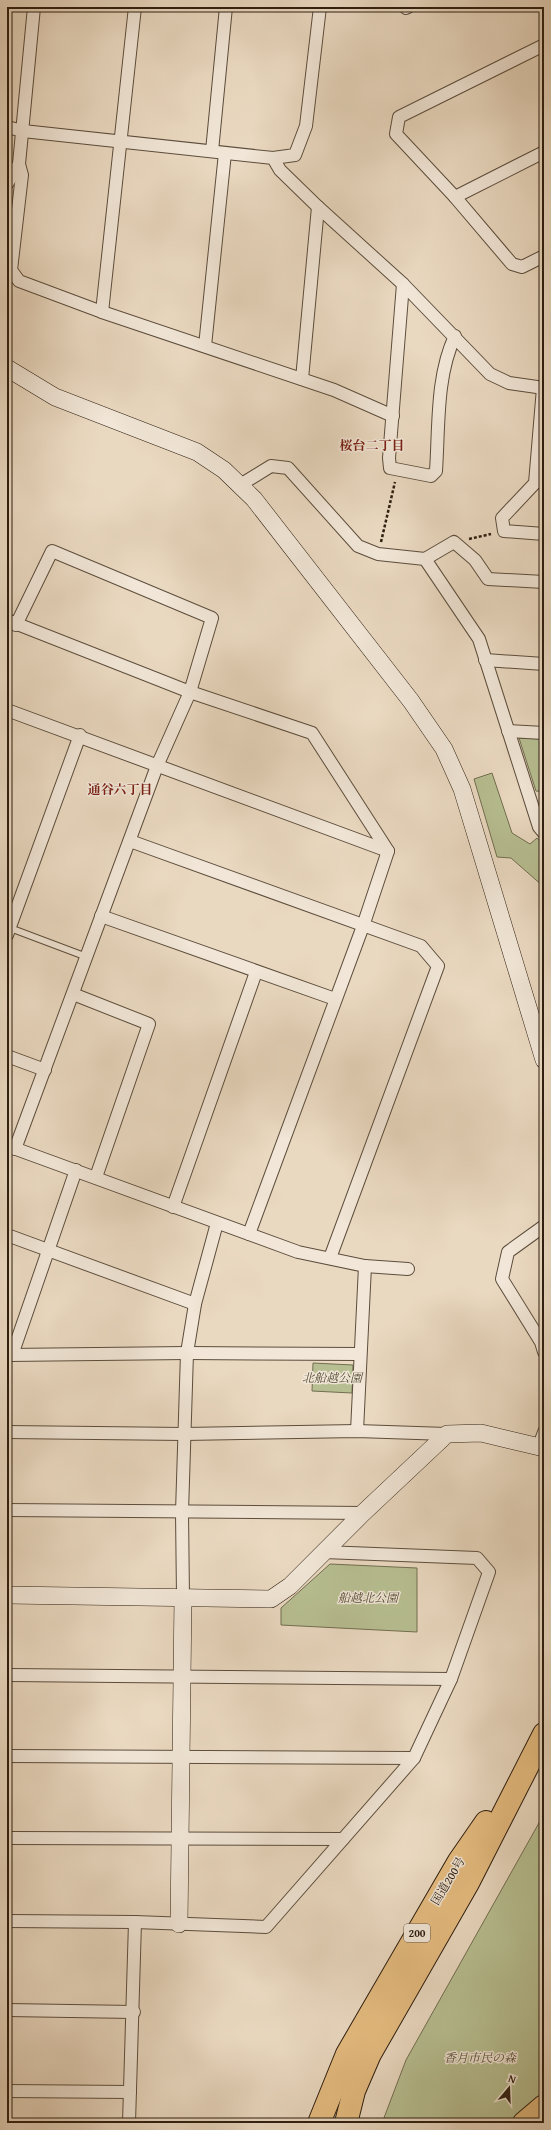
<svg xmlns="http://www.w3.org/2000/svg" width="551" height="2130" font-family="'Gentium Book Plus','Noto Serif JP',serif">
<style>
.green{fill:#b7bf92;stroke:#726e51}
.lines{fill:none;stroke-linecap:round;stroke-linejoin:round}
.lane-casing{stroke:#5c4d3c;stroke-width:8}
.street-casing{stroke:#5c4d3c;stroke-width:14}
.secondary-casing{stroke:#2d1e10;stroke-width:18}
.highway-casing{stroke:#2d1e10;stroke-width:24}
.path{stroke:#2d1e10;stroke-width:2.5;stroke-dasharray:3 2;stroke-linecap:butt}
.lane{stroke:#f1e6d7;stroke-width:6}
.street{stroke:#f1e6d7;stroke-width:12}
.secondary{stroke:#f1e6d7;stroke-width:17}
.highway{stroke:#e5bc80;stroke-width:22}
.labels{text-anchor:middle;stroke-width:3;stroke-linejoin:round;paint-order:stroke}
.shield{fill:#f1e6d7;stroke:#685a4c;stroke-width:1}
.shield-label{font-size:11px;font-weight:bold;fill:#2d1e10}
.park-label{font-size:12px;font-style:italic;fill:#564e37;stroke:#f1e6d7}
.street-label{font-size:12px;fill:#2d1e10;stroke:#f1e6d7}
.neighbourhood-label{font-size:13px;font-weight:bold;fill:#7a1f14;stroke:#f1e6d7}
</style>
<rect width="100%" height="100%" fill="#ead9c1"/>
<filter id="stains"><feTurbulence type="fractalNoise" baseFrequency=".005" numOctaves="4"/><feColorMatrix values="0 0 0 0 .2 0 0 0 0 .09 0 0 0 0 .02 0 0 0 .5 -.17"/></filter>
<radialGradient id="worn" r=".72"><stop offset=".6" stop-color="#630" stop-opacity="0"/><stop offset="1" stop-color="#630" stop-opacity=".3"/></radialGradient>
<!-- green -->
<g class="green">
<polygon points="519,738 544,739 544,792 536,791"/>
<polygon points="492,773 512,833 530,844 537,838 544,846 544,887 511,858 497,857 474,779"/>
<polygon points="313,1363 353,1365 352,1393 312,1391"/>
<polygon points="330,1564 417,1568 417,1632 281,1625 281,1608"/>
<polygon points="544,1814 544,2123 382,2123 406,2060"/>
</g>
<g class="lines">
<defs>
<polyline id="lane" points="10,928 87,957"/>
<g id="street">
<polyline points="34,7 19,164 22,175 11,270 19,281 102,312 334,390 393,416"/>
<polyline points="406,8 408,7"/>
<polyline points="544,45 399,117 396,134 455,197 512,264 522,267 544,256"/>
<polyline points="7,127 23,131 273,158 280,170 318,207 403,284 490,374 509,383 544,388"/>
<polyline points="212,151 226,7"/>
<polyline points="273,158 295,155 306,126 320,7"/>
<polyline points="7,184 19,164"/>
<polyline points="455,197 544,152"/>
<path d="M 403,284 L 389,458 L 390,468 L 431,476 L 436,471 C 439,427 436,376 455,336"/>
<polyline points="102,312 135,7"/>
<polyline points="205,346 225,153"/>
<polyline points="302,379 318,207"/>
<polyline points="543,388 535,483 502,518 504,531 544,534"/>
<polyline points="240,485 271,466 288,468 358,546 378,554 425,559 479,639 539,827 544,833"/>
<polyline points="425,559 454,542 475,560 488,579 544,582"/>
<polyline points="7,620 190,692 312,733 388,851 363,926 249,1234"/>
<polyline points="485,660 544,664"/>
<polyline points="7,710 388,851"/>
<polyline points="508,731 544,733"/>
<polyline points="130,841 421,946 438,966 330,1258"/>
<polyline points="101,916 335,999"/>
<polyline points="7,935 80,735"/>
<polyline points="73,994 149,1024 96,1177"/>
<polyline points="7,1056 45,1070"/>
<polyline points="8,1146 298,1252 365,1266 408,1269"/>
<polyline points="15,1149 157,766 190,692 212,618 52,551 16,625"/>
<polyline points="173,1207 256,972"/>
<polyline points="544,1226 508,1252 502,1279 541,1342 544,1352"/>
<polyline points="7,1235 195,1304"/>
<polyline points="7,1355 187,1353 360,1354"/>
<polyline points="12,1355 76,1170"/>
<polyline points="357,1431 365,1266"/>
<polyline points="7,1432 184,1434 357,1431 447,1434"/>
<polyline points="539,1446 544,1432"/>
<polyline points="7,1510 363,1513"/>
<polyline points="183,1597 182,1512 187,1353 195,1304 217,1223"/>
<polyline points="7,1675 451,1679"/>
<polyline points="7,1756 414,1758"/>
<polyline points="7,1838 343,1839"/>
<polyline points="7,1921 135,1922 266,1927 414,1758 451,1679 489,1572 477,1558 324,1552"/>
<polyline points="7,2010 134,2012"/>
<polyline points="7,2091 130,2092"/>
<polyline points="129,2123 135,1922"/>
</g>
<g id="secondary">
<polyline points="7,368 55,397 197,452 224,470 254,499 411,701 444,749 462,789 544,1060"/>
<polyline points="7,1595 271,1599 290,1586 363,1513 447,1434 481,1433 544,1448"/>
<polyline points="179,1924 183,1597"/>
</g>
<g id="highway">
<polyline points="319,2123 347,2054 459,1861 486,1822"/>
<polyline points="346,2123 354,2091 370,2054 468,1883 544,1734"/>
<polyline points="524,2123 544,2106"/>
</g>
</defs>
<!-- lane casing -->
<use href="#lane" class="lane-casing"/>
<!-- street casing -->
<use href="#street" class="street-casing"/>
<!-- secondary casing -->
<use href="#secondary" class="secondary-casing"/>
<!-- highway casing -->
<use href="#highway" class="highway-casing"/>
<!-- path -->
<g class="path">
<polyline points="469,539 491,534"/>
<polyline points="381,542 395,482"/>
</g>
<!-- lane -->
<use href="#lane" class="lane"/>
<!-- street -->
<use href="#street" class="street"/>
<!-- secondary -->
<use href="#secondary" class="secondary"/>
<!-- highway -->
<use href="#highway" class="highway"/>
</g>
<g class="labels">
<!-- shield labels -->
<rect class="shield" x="404" y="1924" width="26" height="18" rx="3"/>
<g class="shield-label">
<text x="417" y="1937">200</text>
</g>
<!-- park labels -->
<g class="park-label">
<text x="332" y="1382">北船越公園</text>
<text x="368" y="1602">船越北公園</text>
<text x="480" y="2062">香月市民の森</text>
</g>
<!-- street labels -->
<g class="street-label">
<text transform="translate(448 1881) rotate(-59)" y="4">国道200号</text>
</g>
<!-- neighbourhood labels -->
<g class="neighbourhood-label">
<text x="372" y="450">桜台二丁目</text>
<text x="120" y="794">通谷六丁目</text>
</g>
</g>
<!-- margin -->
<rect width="551" height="2130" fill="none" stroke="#ead9c1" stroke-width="24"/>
<rect x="8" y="8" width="535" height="2114" fill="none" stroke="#2d1e10" stroke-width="2"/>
<rect x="12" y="12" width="527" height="2106" fill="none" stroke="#2d1e10"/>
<!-- north arrow -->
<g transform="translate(509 2088) rotate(19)" stroke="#f1e6d7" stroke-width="3" paint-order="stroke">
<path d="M0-3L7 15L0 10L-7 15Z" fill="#2d1e10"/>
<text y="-6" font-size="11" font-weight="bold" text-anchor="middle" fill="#2d1e10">N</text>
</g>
<rect width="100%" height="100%" filter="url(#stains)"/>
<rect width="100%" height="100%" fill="url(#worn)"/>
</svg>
